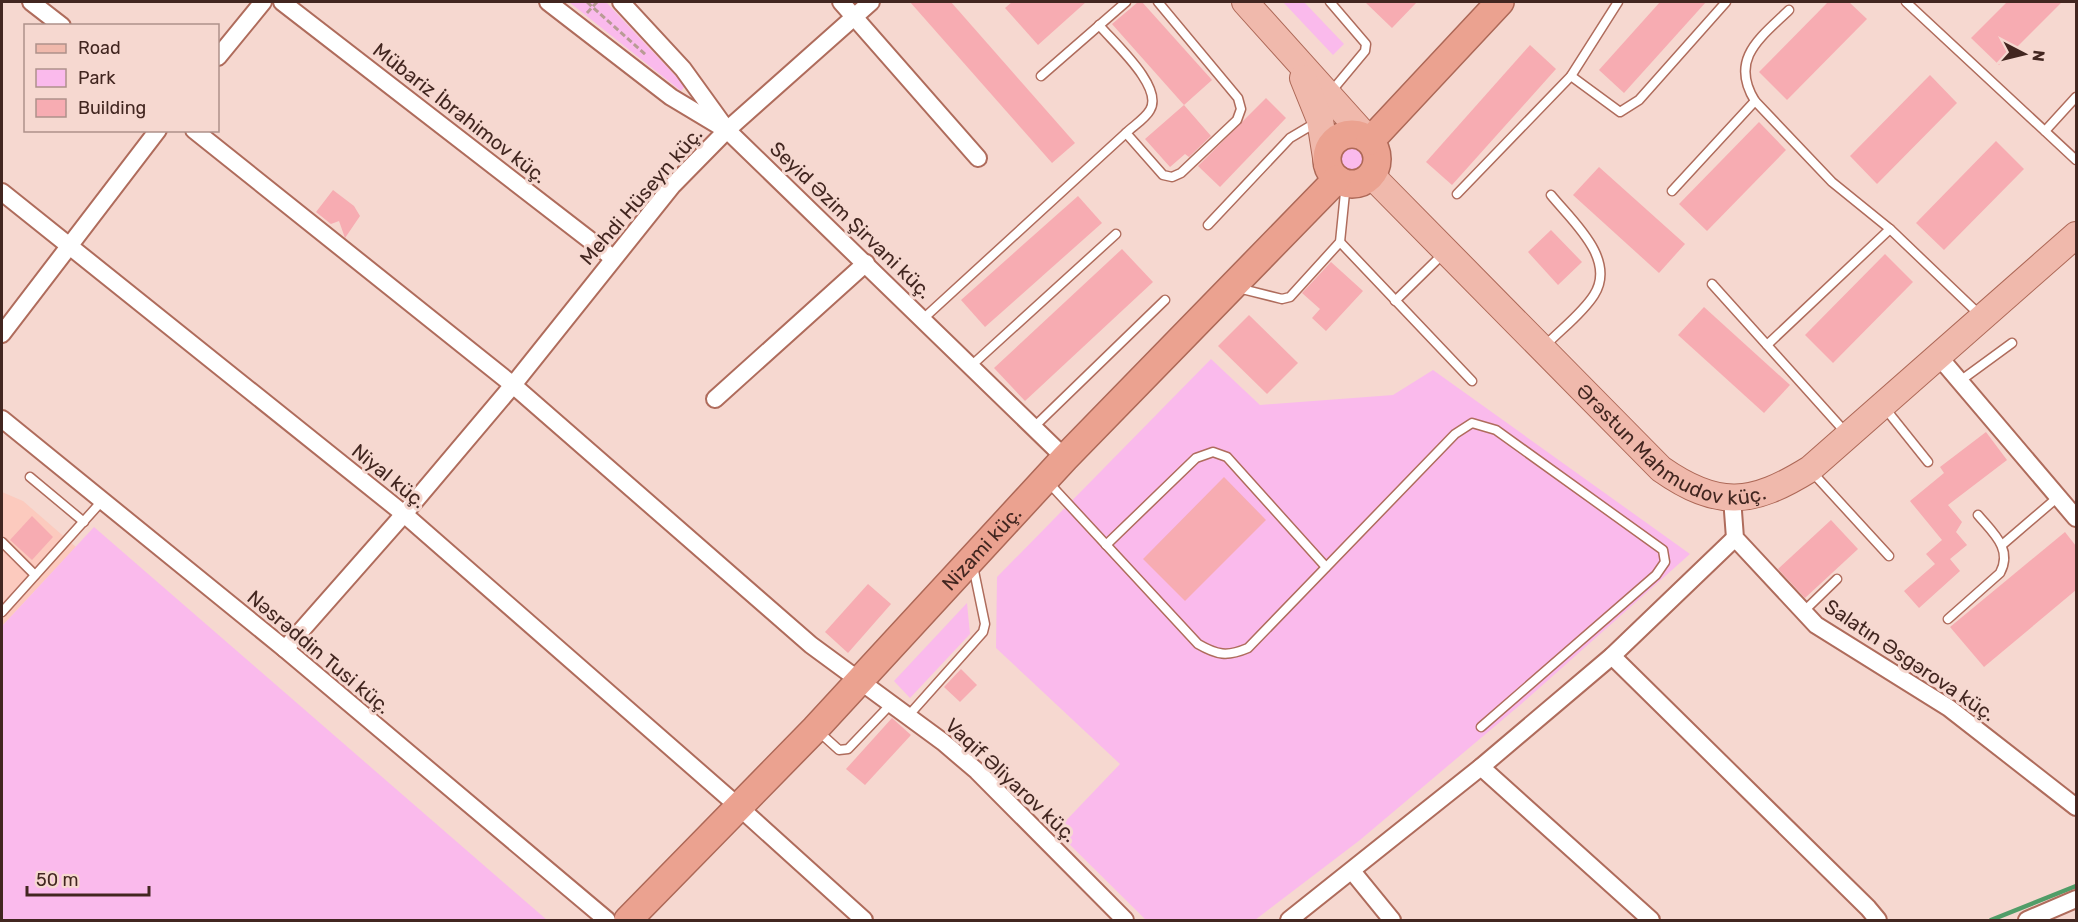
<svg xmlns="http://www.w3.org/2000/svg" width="2078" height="922" font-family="Rubik,sans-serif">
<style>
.built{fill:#fccabe}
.green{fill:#fabaec}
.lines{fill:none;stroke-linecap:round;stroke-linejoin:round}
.stream{stroke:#519d68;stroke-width:4.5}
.building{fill:#f7acb2}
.service-casing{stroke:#af6c5c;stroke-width:11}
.minor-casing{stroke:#af6c5c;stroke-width:20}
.primary-casing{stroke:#ad6857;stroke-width:28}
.trunk-casing{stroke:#ad6857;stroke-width:30}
.path{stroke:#b89b94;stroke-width:3;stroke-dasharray:6 3;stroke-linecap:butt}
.service{stroke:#fff;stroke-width:8}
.minor{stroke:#fff;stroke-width:16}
.primary{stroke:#f0b9ac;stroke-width:26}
.trunk{stroke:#eba290;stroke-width:27}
.labels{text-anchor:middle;stroke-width:6;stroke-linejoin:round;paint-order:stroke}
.street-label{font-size:20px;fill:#422620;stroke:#f6d8d0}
</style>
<rect width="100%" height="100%" fill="#f6d8d0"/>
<!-- built -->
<polygon class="built" points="2,492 23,501 76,547 2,626"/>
<!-- green -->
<g class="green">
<polygon points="569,2 606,2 685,86 681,91"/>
<polygon points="1283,2 1304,2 1344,44 1333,55"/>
<circle cx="1351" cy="159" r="12"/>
<polygon points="1211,359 1260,405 1393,395 1433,370 1690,554 1520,705 1360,840 1255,920 1146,920 1056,831 1120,764 996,648 997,577"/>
<polygon points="94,527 547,920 2,920 2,626"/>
<polygon points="967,603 970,634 910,698 894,681"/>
</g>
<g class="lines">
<!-- stream -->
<polyline class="stream" points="1991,920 2076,886"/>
</g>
<!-- building -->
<g class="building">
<polygon points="910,2 951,2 1075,143 1052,163"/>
<polygon points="1012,2 1086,2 1038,45 1005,8"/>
<polygon points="1138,2 1142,2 1212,80 1184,105 1112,24"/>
<polygon points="1365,2 1417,2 1392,28"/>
<polygon points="1660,2 1706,2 1624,93 1599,70"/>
<polygon points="1828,2 1849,2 1867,19 1787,100 1759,72"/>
<polygon points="2007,2 2062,2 1999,65 1971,38"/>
<polygon points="1530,45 1556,69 1452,185 1426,162"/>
<polygon points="1930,75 1957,103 1877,184 1850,156"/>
<polygon points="1266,98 1286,118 1220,187 1198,166"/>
<polygon points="1184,105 1211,136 1189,157 1185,154 1170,167 1145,139"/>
<polygon points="1759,122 1786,150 1707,231 1679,204"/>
<polygon points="1996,141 2024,169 1944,250 1916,223"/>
<polygon points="1599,167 1685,244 1659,273 1573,195"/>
<polygon points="333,190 354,206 360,216 345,238 339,221 331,224 316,212"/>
<polygon points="1078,196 1102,223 985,327 961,300"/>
<polygon points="1551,230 1582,262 1558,285 1528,252"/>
<polygon points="1122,249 1153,282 1025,401 994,368"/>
<polygon points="1885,254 1913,282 1833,363 1805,335"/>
<polygon points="1331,262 1363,291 1326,331 1312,318 1320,309 1302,293"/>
<polygon points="1704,307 1790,385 1764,413 1678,335"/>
<polygon points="1249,315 1298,363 1267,394 1218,346"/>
<polygon points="1986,432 2007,460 1948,505 1962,522 1956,532 1967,545 1950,559 1960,571 1919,608 1904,591 1935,564 1926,554 1942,540 1910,501 1944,473 1940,467"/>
<polygon points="1224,477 1266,520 1185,601 1143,559"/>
<polygon points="32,516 53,537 32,560 10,540"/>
<polygon points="1831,520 1858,549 1805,598 1778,569"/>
<polygon points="2065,532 2076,546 2076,590 1984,667 1950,627"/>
<polygon points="868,584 891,604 848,653 825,632"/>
<polygon points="961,669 977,685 960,702 944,687"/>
<polygon points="892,718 911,735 865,785 846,769"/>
</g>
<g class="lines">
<defs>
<g id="service">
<polyline points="1330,2 1366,44 1365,51 1330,93"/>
<polyline points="1906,2 2076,160"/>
<path d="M 1789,10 C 1760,38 1729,59 1755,101 L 1832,182 L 1890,229 L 1981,316"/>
<path d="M 1099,25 C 1114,43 1164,87 1150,110 C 1145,119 1133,126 1126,133 L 1163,175 L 1172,177 L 1181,173 L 1237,120 L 1241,109 L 1238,98 L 1158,2"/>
<polyline points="1041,76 1126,2"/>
<polyline points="1571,76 1620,112 1639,100 1726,2"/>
<polyline points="2045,131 2076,97"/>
<polyline points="1672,191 1755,101"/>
<polyline points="1457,194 1571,76 1618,2"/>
<polyline points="1208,225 1290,138 1317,122"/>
<polyline points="1340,242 1472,381"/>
<polyline points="1712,284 1847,434"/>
<polyline points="1238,288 1282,299 1290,297 1340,242 1346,183"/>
<polyline points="1395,301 1444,253"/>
<polyline points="924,318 1126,133"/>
<polyline points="1767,345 1890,229"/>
<path d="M 1545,346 C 1560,330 1582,314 1594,295 C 1617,259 1572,221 1551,195"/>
<polyline points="972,365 1116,234"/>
<polyline points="1960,381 2012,343"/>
<polyline points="1884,407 1928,462"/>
<polyline points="1035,426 1165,300"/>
<polyline points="1812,472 1889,556"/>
<polyline points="30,477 84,522"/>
<path d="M 1048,482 L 1198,644 C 1217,655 1227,657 1248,648 L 1455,434 L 1472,423 L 1496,430 L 1663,550 L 1665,562 L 1656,575 L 1481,727"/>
<polyline points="2,542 35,575"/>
<polyline points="1106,545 1196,458 1213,452 1227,457 1326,567"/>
<polyline points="2002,545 2058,497"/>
<polyline points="2,612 102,501"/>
<polyline points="1803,612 1837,579"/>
<path d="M 1948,619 L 2000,573 C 2013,549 1993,533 1978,515"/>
<polyline points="909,715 983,632 985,624 973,566"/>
<polyline points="818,731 839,750 848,749 892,703"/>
</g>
<g id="minor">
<polyline points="31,2 62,26"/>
<polyline points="282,2 613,258"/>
<polyline points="548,2 671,97 721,127"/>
<polyline points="621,2 683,69 727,130 1065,458"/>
<polyline points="841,2 978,158"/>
<polyline points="218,57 263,2"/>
<polyline points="194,130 513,385 811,645 943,742 977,771 1125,920"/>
<polyline points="2,192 404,514 739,807 864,920"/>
<polyline points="2,334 158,130"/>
<polyline points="1940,358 2076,518"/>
<polyline points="715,399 866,263"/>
<polyline points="2,419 285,649 607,920"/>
<polyline points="1732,498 1735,538 1816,625 1949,708 2076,807"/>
<polyline points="285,649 404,514 513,385 672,186 727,130 871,2"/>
<polyline points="1612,656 1868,908 1878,920"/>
<polyline points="1481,767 1651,920"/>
<polyline points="1352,871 1392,920"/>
<polyline points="1289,920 1481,767 1612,656 1735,538"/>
<polyline points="2027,920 2076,899"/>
</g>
<g id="primary">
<polyline points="1245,2 1370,141"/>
<polyline points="1303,78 1320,120 1327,164"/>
<path id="s1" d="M 1371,175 L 1661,469 C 1718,509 1752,505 1810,469 L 2076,235"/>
</g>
<g id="trunk">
<circle cx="1352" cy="159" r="25"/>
<polyline points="1370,141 1500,2"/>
<path id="s2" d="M 628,920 L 815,729 L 1065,458 L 1337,179"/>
</g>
</defs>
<!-- service casing -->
<use href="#service" class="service-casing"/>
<!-- minor casing -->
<use href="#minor" class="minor-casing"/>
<!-- primary casing -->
<use href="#primary" class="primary-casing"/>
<!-- trunk casing -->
<use href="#trunk" class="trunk-casing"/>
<!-- path -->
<g class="path">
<polyline points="587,2 646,55"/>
<polyline points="587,13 597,2"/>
</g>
<!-- service -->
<use href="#service" class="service"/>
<!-- minor -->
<use href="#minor" class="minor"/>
<!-- primary -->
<use href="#primary" class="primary"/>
<!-- trunk -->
<use href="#trunk" class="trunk"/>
</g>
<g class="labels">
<!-- street labels -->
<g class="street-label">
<text transform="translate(460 113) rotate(38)" y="7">Mübariz İbrahimov küç.</text>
<text transform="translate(641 196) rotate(-49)" y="7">Mehdi Hüseyn küç.</text>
<text transform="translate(851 220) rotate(44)" y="7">Seyid Əzim Şirvani küç.</text>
<text dy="7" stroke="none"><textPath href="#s1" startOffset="411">Ərəstun Mahmudov küç.</textPath></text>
<text transform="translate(389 476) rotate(39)" y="7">Niyal küç.</text>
<text dy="7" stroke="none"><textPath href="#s2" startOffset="513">Nizami küç.</textPath></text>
<text transform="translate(319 652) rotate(40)" y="7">Nəsrəddin Tusi küç.</text>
<text transform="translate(1910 660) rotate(34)" y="7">Salatın Əsgərova küç.</text>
<text transform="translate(1011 780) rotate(43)" y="7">Vaqif Əliyarov küç.</text>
</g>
</g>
<!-- border -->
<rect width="2078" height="922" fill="none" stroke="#422620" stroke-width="6"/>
<!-- legend -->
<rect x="24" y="24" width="195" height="108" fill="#f6d8d0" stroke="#ae918a" stroke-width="1.5"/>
<rect x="36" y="44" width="30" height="9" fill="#f0b9ac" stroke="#ae918a" stroke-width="1.5"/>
<text x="78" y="54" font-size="18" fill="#422620">Road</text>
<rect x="36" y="69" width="30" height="18" fill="#fabaec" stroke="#ae918a" stroke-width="1.5"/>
<text x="78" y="84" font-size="18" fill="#422620">Park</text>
<rect x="36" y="99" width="30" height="18" fill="#f7acb2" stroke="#ae918a" stroke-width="1.5"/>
<text x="78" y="114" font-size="18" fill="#422620">Building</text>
<!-- north arrow -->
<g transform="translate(2024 54) rotate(97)" stroke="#f6d8d0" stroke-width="4.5" paint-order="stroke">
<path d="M0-4.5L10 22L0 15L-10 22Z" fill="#422620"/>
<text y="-9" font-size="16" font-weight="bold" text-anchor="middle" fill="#422620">N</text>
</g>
<!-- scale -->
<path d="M27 886v9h122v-9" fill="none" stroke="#422620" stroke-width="3"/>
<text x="36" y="886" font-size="18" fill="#422620" stroke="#f6d8d0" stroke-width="4.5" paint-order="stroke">50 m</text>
</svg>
